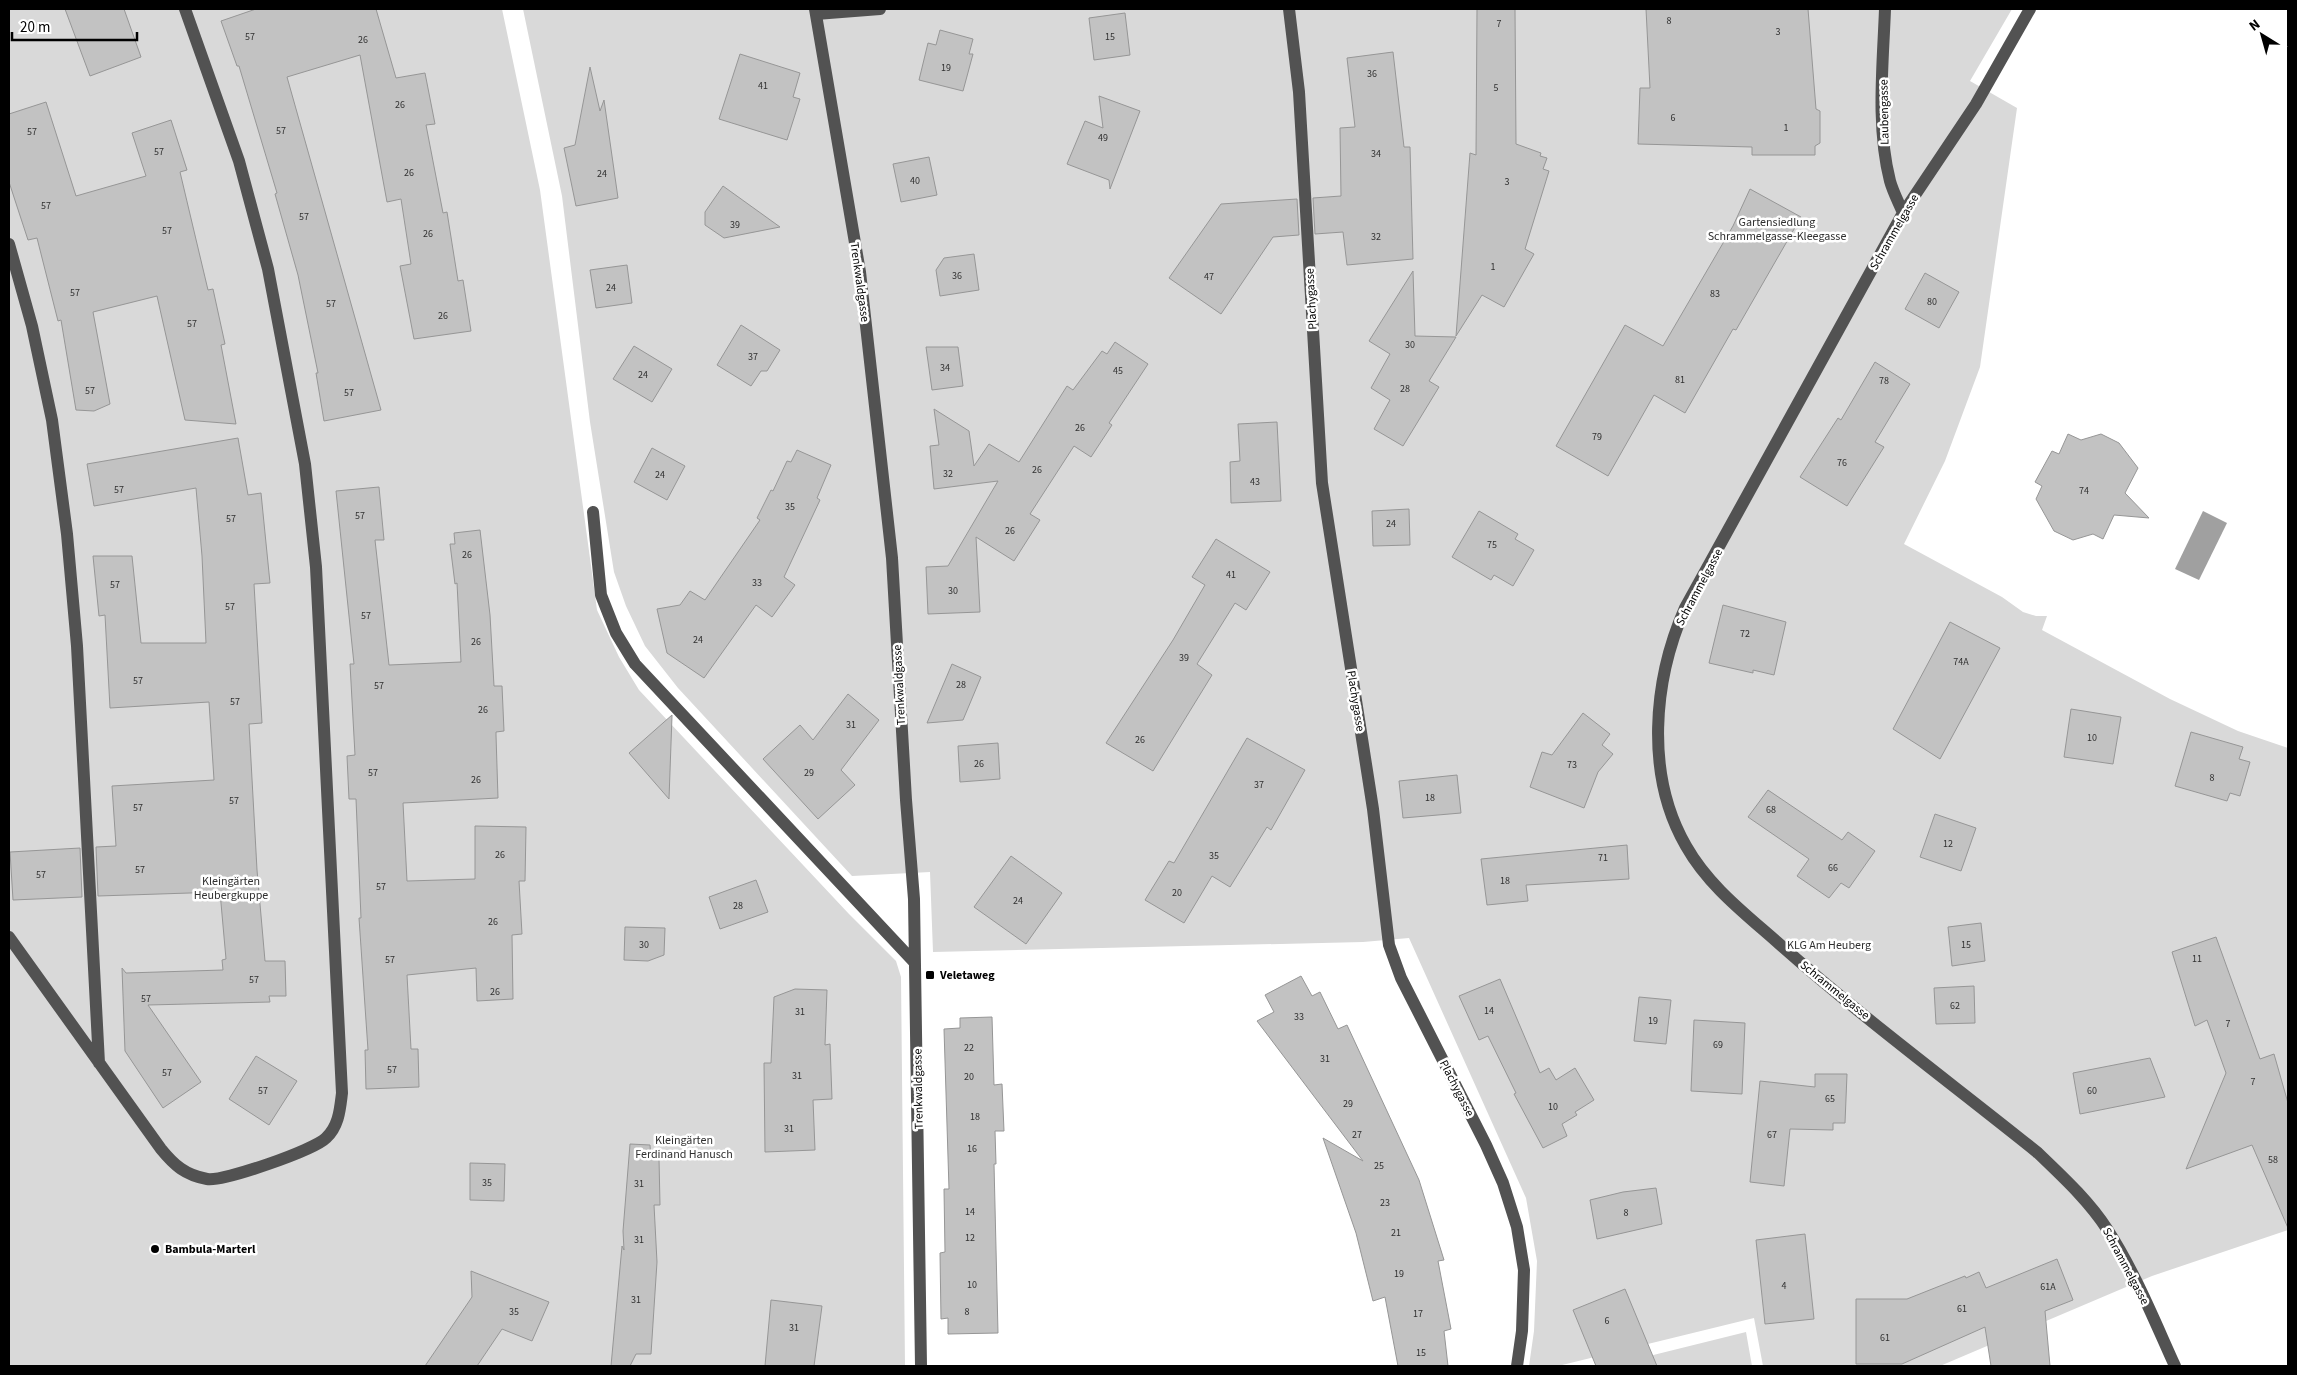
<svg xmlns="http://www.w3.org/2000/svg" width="2297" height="1375" font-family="'Source Sans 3',sans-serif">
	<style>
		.green { fill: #d9d9d9 }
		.water { fill: #a0a0a0 }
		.building { fill: #c2c2c2; stroke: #969696 }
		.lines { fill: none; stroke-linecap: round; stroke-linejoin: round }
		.minor { stroke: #525252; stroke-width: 12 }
		.poi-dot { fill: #000; stroke: #fff; stroke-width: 2 }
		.labels { text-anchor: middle; stroke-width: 5; stroke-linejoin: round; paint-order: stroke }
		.number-label { font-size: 10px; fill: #303030 }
		.street-label { font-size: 12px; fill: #000; stroke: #fff }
		.park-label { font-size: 12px; fill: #303030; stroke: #fff }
		.poi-label { font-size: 12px; font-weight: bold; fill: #000; stroke: #fff; text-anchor: start }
	</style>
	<rect width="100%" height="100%" fill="#fff"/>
	<path class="green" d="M9 9H502L540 190 597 610 619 657 639 690 849 914 896 961 901 977 905 1366H9Z
		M523 9H2012L1970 81 2017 108 1980 367 1945 461 1904 544 2002 597 2023 612 2036 616H2047L2042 630 2170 699 2238 731 2288 748V1230L2152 1276 1940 1366H1763L1754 1318 1558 1366H1529L1534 1331 1537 1261 1526 1198 1409 938 1363 942 933 952 930 872 852 876 678 688 645 646 626 606 614 572 590 422 562 196Z
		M1746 1332 1752 1366H1609Z"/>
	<path class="water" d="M2203 511 2227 523 2199 580 2175 569Z"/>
	<path class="building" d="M65 9H124L141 57 90 76Z
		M256 9H376L396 78 425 73 435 124 426 125 443 213 447 212 458 281 463 280 471 331 414 339 400 266 411 264 401 199 387 202 360 55 287 77 381 410 324 421 316 373H318L298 275 275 194 277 193 239 66H237L221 21Z
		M1477 9H1515L1516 144 1541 153 1540 156 1547 158 1543 169 1549 171 1525 249 1534 254 1504 307 1482 295 1456 336 1470 153 1476 155Z
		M1646 9H1808L1816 109 1820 111V143L1815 146V155H1752V147L1638 144 1640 88H1650Z
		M1125 13 1130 55 1094 60 1089 18Z
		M940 30 973 39 969 54H973L963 91 919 80 928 43 936 45Z
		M1393 52 1404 147H1410L1413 259 1347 265 1343 232 1315 234 1313 198 1341 196 1340 128 1355 127 1347 58Z
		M740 54 800 73 793 97 800 99 787 140 719 119Z
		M590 67 600 111 604 100 618 198 576 206 564 148 575 145Z
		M1099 96 1140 111 1110 189 1109 180 1067 164 1085 121 1103 128Z
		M46 102 76 196 146 176 132 133 171 120 187 170 180 172 208 290 213 289 225 344 221 345 236 424 185 420 157 296 93 312 110 404 94 411 76 410 61 320 58 321 37 238 28 240 9 182V114Z
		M929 157 937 195 901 202 893 164Z
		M723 186 780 227 724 238 705 225V212Z
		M1750 189 1801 217 1736 330 1733 329 1685 413 1654 395 1608 476 1556 446 1625 325 1663 346 1733 226Z
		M1297 199 1299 235 1273 237 1221 314 1169 278 1221 204Z
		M974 254 979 290 940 296 936 270 944 258Z
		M627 265 632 303 596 308 590 270Z
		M1413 271 1415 336 1456 337 1429 381 1439 387 1403 446 1374 429 1390 400 1371 388 1390 354 1369 341Z
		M1925 273 1959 292 1939 328 1905 309Z
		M741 325 780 350 767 371H761L751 386 717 365Z
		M1115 342 1148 364 1109 423 1112 425 1091 457 1074 446 1030 514 1040 520 1014 561 976 537 980 612 928 614 926 567 948 566 998 481 934 489 930 446 939 445 934 409 969 431 974 466 989 444 1019 462 1067 386 1073 390 1102 351 1107 354Z
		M634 346 672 369 652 402 613 379Z
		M926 347H958L963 386 932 390Z
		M1875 362 1910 384 1875 442 1884 447 1847 506 1800 477 1838 418 1841 420Z
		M1277 422 1281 501 1231 503 1230 462 1240 461 1238 424Z
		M2068 434 2081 440 2101 434 2119 443 2138 468 2125 493 2149 518 2114 515 2103 539 2093 534 2073 540 2054 531 2036 499 2042 486 2035 482 2052 451 2059 454Z
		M238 438 248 495 261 493 270 583 254 584 262 723 249 724 257 870 265 961H285L286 996H269L270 1002 148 1005 201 1082 163 1108 125 1051 122 968 126 973 223 970 222 960 226 959 220 892 98 896 96 847 116 846 112 786 214 780 209 702 110 708 105 615 99 616 93 556H132L141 643H206L202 556 196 488 94 506 87 464Z
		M652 448 685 466 667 500 634 482Z
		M797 450 831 465 817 498 820 500 784 577 795 585 772 617 756 605 704 678 667 653 657 609 680 605 690 591 705 600 760 520 757 518 771 490 773 491 787 461 791 462Z
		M379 487 384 540H375L389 665 461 662 457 583 455 584 450 544H455L454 533 480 530 490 615 494 686H502L504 731 496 732V735L498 798 403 803 407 881 475 879V826L526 827 525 881H519L522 934 512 935 513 999 477 1001 476 968 407 975 411 1049H418L419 1087 366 1089 365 1050H368L359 918H361L356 799H349L347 756 355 755 350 664H354L336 491Z
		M1409 509 1410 545 1373 546 1372 511Z
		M1479 511 1518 534 1515 539 1534 550 1513 586 1494 575 1491 580 1452 557Z
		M1216 539 1270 572 1246 610 1235 603 1197 664 1212 675 1153 771 1106 743 1173 640 1205 585 1192 577Z
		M1723 605 1786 622 1774 675 1753 670V673L1709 663Z
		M1950 622 2000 648 1940 759 1893 729Z
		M952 664 981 677 963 720 927 723Z
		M848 694 879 720 841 770 855 785 818 819 763 759 800 725 813 740Z
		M2071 709 2121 717 2113 764 2064 757Z
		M1583 713 1610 734 1602 745 1613 754 1598 772 1584 808 1530 787 1542 752 1552 755Z
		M672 715V716L669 799 629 753Z
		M2191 732 2243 747 2239 759 2250 762 2240 796 2230 793 2227 801 2175 786Z
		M1247 738 1305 770 1271 830 1267 827 1230 887 1212 876 1184 923 1145 900 1169 861 1174 863Z
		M998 743 1000 779 960 782 958 746Z
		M1457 775 1461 813 1403 818 1399 781Z
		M1768 790 1842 840 1848 832 1875 851 1849 888 1841 883 1829 898 1797 876 1809 859 1748 817Z
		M1935 814 1976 828 1961 871 1920 857Z
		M1627 845 1629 879 1526 885 1528 901 1487 905 1481 859Z
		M80 848 82 897 13 900 10 852Z
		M1011 856 1062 893 1026 944 974 907Z
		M756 880 768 912 720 929 709 897Z
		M1981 923 1985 961 1952 966 1948 927Z
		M625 927 665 928 664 955 648 961 624 960Z
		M2216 937 2260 1059 2274 1054 2288 1103V1228L2252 1145 2186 1169 2226 1073 2207 1020 2195 1026 2172 952Z
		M1301 976 1312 996 1320 992 1338 1029 1347 1025 1419 1180 1444 1260 1438 1261 1451 1329 1444 1331 1448 1366H1398L1385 1297 1373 1301 1356 1233 1323 1138 1363 1161 1257 1021 1274 1012 1265 995Z
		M1500 979 1540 1073 1549 1068 1556 1080 1575 1068 1594 1100 1575 1112 1577 1115 1562 1124 1567 1136 1543 1148 1514 1094 1516 1093 1488 1036 1479 1040 1459 996Z
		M1974 986 1975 1023 1936 1024 1934 988Z
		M795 989 827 990 825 1045 830 1044 832 1099 813 1100 815 1150 765 1152 764 1063H771L774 997Z
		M1639 997 1671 1000 1666 1044 1634 1041Z
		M992 1017 994 1085 1002 1084 1004 1131H995L996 1164H994L998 1333 948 1334V1318L941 1319 940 1253 945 1252 944 1189H949L944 1029 960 1028V1018Z
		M1694 1020 1745 1023 1742 1094 1691 1091Z
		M256 1056 297 1081 269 1125 229 1099Z
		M2150 1058 2165 1097 2080 1114 2073 1073Z
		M1815 1074H1847L1845 1123H1833V1130L1790 1129 1784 1186 1750 1182 1760 1081 1815 1087Z
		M630 1144 650 1145 651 1159H659L660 1205H654L657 1262 651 1354H636L630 1366H611L622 1246 624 1250 623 1231Z
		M470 1163 505 1164 504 1201 470 1200Z
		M1656 1188 1662 1224 1597 1239 1590 1200 1623 1192Z
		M1805 1234 1814 1319 1765 1324 1756 1240Z
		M2057 1259 2073 1300 2045 1311 2050 1366H1991L1985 1327 1902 1364H1856V1299H1907L1965 1276 1966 1278 1979 1272 1986 1288Z
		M471 1271 549 1302 532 1341 502 1329 477 1366H425L472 1297Z
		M1625 1289 1657 1366H1596L1573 1310Z
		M771 1300 822 1306 814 1366H765Z"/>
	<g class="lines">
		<path class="minor" d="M815 9 860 272 892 558 906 800 914 899 921 1366
			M1289 9 1299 92 1322 483 1373 809 1389 945 1401 978 1486 1145 1503 1183 1517 1227 1524 1270 1522 1331 1517 1366
			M1885 9C1883 65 1876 126 1890 181 1893 192 1899 203 1903 213
			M2030 9 1976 104 1903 213 1685 608C1653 681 1645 775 1686 846 1708 885 1743 912 1776 941 1860 1016 1951 1083 2038 1153 2063 1177 2089 1201 2107 1229 2135 1272 2154 1320 2175 1366
			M816 14 880 9
			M9 244 32 326 52 420 67 534 77 646 99 1063
			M593 512 601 595 616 633 635 664 915 963
			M9 937 161 1149C174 1165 185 1175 207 1179 223 1182 314 1150 326 1138 339 1126 340 1109 342 1093L316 567 305 464 268 269 239 161 185 9"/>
	</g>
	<g class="poi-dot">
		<rect x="925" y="970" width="10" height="10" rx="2.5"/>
		<circle cx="155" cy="1249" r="5"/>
	</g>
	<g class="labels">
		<g class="number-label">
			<text x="1669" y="24">8</text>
			<text x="1499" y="27">7</text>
			<text x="1778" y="35">3</text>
			<text x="250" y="40">57</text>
			<text x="1110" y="40">15</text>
			<text x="363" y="43">26</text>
			<text x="946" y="71">19</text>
			<text x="1372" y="77">36</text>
			<text x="763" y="89">41</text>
			<text x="1496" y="91">5</text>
			<text x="400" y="108">26</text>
			<text x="1673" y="121">6</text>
			<text x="1786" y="131">1</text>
			<text x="281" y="134">57</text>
			<text x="32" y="135">57</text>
			<text x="1103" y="141">49</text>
			<text x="159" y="155">57</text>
			<text x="1376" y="157">34</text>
			<text x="409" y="176">26</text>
			<text x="602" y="177">24</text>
			<text x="915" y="184">40</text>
			<text x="1507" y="185">3</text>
			<text x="46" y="209">57</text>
			<text x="304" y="220">57</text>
			<text x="735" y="228">39</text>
			<text x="167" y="234">57</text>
			<text x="428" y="237">26</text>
			<text x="1376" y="240">32</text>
			<text x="1493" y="270">1</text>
			<text x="957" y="279">36</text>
			<text x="1209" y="280">47</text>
			<text x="611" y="291">24</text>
			<text x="75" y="296">57</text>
			<text x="1715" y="297">83</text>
			<text x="1932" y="305">80</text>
			<text x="331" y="307">57</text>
			<text x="443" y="319">26</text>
			<text x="192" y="327">57</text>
			<text x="1410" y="348">30</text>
			<text x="753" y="360">37</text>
			<text x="945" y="371">34</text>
			<text x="1118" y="374">45</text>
			<text x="643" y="378">24</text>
			<text x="1680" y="383">81</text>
			<text x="1884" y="384">78</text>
			<text x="1405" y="392">28</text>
			<text x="90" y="394">57</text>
			<text x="349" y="396">57</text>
			<text x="1080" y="431">26</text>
			<text x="1597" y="440">79</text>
			<text x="1842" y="466">76</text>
			<text x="1037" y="473">26</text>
			<text x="948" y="477">32</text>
			<text x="660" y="478">24</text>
			<text x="1255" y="485">43</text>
			<text x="119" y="493">57</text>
			<text x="2084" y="494">74</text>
			<text x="790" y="510">35</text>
			<text x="360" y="519">57</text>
			<text x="231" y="522">57</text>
			<text x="1391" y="527">24</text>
			<text x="1010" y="534">26</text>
			<text x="1492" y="548">75</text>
			<text x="467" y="558">26</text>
			<text x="1231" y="578">41</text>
			<text x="757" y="586">33</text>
			<text x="115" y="588">57</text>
			<text x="953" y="594">30</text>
			<text x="230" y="610">57</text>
			<text x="366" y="619">57</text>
			<text x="1745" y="637">72</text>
			<text x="698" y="643">24</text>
			<text x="476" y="645">26</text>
			<text x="1184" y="661">39</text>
			<text x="1961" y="665">74A</text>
			<text x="138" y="684">57</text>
			<text x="961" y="688">28</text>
			<text x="379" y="689">57</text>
			<text x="235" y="705">57</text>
			<text x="483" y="713">26</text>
			<text x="851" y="728">31</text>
			<text x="2092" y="741">10</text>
			<text x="1140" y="743">26</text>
			<text x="979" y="767">26</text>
			<text x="1572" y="768">73</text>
			<text x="373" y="776">57</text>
			<text x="809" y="776">29</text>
			<text x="2212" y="781">8</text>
			<text x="476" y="783">26</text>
			<text x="1259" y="788">37</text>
			<text x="1430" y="801">18</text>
			<text x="234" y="804">57</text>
			<text x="138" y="811">57</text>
			<text x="1771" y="813">68</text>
			<text x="1948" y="847">12</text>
			<text x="500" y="858">26</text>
			<text x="1214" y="859">35</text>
			<text x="1603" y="861">71</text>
			<text x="1833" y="871">66</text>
			<text x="140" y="873">57</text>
			<text x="41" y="878">57</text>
			<text x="1505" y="884">18</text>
			<text x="381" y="890">57</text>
			<text x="1177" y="896">20</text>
			<text x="1018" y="904">24</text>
			<text x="738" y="909">28</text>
			<text x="493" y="925">26</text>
			<text x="644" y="948">30</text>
			<text x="1966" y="948">15</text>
			<text x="2197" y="962">11</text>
			<text x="390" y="963">57</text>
			<text x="254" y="983">57</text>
			<text x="495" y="995">26</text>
			<text x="146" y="1002">57</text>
			<text x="1955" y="1009">62</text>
			<text x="1489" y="1014">14</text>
			<text x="800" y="1015">31</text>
			<text x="1299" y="1020">33</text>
			<text x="1653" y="1024">19</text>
			<text x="2228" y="1027">7</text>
			<text x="1718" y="1048">69</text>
			<text x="969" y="1051">22</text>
			<text x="1325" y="1062">31</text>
			<text x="392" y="1073">57</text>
			<text x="167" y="1076">57</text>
			<text x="797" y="1079">31</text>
			<text x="969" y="1080">20</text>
			<text x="2253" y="1085">7</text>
			<text x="263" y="1094">57</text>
			<text x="2092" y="1094">60</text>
			<text x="1830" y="1102">65</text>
			<text x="1348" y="1107">29</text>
			<text x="1553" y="1110">10</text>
			<text x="975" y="1120">18</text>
			<text x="789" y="1132">31</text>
			<text x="1357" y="1138">27</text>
			<text x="1772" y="1138">67</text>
			<text x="972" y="1152">16</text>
			<text x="2273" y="1163">58</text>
			<text x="1379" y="1169">25</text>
			<text x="487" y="1186">35</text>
			<text x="639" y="1187">31</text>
			<text x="1385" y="1206">23</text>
			<text x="970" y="1215">14</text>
			<text x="1626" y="1216">8</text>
			<text x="1396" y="1236">21</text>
			<text x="970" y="1241">12</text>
			<text x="639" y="1243">31</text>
			<text x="1399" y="1277">19</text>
			<text x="972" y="1288">10</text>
			<text x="1784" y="1289">4</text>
			<text x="2048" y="1290">61A</text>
			<text x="636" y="1303">31</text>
			<text x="1962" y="1312">61</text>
			<text x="514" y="1315">35</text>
			<text x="967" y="1315">8</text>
			<text x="1418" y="1317">17</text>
			<text x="1607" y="1324">6</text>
			<text x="794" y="1331">31</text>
			<text x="1885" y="1341">61</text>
			<text x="1421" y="1356">15</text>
		</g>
		<g class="street-label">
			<text transform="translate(1884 112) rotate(-91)" y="4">Laubengasse</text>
			<text transform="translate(1894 232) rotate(-60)" y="4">Schrammelgasse</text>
			<text transform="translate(860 282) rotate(82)" y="4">Trenkwaldgasse</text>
			<text transform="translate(1311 299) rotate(-93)" y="4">Plachygasse</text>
			<text transform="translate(1699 587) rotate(-62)" y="4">Schrammelgasse</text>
			<text transform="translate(899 685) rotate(-93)" y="4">Trenkwaldgasse</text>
			<text transform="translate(1356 701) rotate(81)" y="4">Plachygasse</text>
			<text transform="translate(1835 990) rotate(39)" y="4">Schrammelgasse</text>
			<text transform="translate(1457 1088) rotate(63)" y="4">Plachygasse</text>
			<text transform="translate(918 1089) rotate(-91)" y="4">Trenkwaldgasse</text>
			<text transform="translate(2126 1266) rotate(62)" y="4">Schrammelgasse</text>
		</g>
		<g class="park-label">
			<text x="1777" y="226">Gartensiedlung<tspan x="1777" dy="14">Schrammelgasse-Kleegasse</tspan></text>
			<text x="231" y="885">Kleingärten<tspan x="231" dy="14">Heubergkuppe</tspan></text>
			<text x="1829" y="949">KLG Am Heuberg</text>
			<text x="684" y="1144">Kleingärten<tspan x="684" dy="14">Ferdinand Hanusch</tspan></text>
		</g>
		<g class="poi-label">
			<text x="940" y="979">Veletaweg</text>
			<text x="165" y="1253">Bambula-Marterl</text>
		</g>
	</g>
	<rect width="2297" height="1375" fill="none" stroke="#000000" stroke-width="20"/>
	<g transform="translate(2262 35) rotate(323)" stroke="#ffffff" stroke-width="4" paint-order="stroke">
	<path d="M0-4L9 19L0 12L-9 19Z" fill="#000000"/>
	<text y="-8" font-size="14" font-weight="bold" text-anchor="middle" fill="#000000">N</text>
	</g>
	<path d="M12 32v8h125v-8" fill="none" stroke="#000000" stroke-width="2.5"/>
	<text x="20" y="32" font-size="15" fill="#000000" stroke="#ffffff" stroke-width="4" paint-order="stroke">20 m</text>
</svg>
